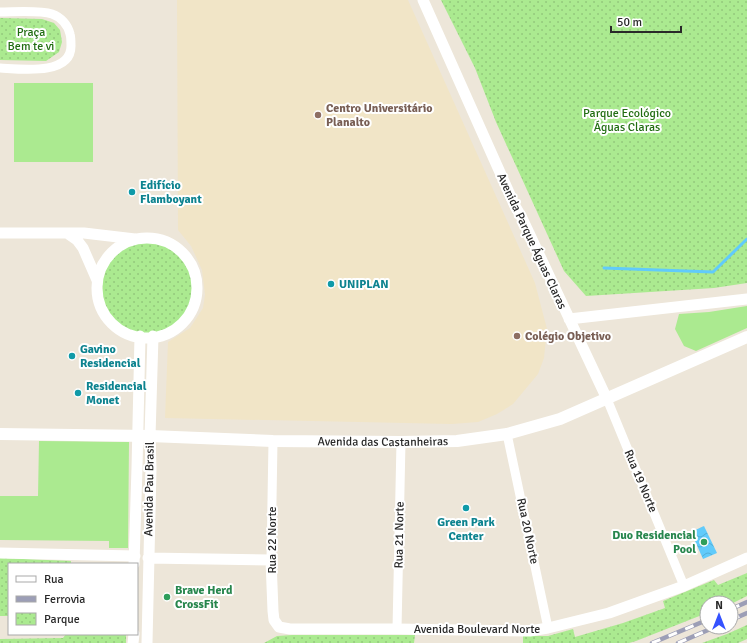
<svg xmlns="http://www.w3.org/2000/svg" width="747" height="643" font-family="Signika,sans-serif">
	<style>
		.education { fill: #f1e5c7 }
		.grass { fill: #abea90 }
		.park { fill: url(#park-dots) }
		.water { fill: url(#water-waves) }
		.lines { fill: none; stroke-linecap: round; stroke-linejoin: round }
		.stream { stroke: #61cbfb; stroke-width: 3 }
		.minor { stroke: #fff; stroke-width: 9 }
		.tertiary { stroke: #fff; stroke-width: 11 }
		.secondary { stroke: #fff; stroke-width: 12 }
		.rail-casing { stroke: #9c9eb6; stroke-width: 4.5 }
		.rail { stroke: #fff; stroke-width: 3; stroke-dasharray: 9; stroke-linecap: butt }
		.education-dot { fill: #8d6e63; stroke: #fff; stroke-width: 1.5 }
		.culture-dot { fill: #0f9aa8; stroke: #fff; stroke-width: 1.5 }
		.leisure-dot { fill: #2e9e5b; stroke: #fff; stroke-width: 1.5 }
		.labels { text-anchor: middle; stroke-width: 4; stroke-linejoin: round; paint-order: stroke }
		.park-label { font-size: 12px; fill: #216d12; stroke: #fff }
		.education-label { font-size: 12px; font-weight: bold; fill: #785e54; stroke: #fff; text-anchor: start }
		.culture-label { font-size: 12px; font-weight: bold; fill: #0d838f; stroke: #fff; text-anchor: start }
		.street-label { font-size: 12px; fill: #292929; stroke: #fff }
		.leisure-label { font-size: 12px; font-weight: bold; fill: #27864d; stroke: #fff; text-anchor: end }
	</style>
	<defs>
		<pattern id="park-dots" width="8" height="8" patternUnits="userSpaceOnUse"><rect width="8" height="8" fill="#abea90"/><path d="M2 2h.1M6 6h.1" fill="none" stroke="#93c97c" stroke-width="1.8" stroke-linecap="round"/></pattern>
		<pattern id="water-waves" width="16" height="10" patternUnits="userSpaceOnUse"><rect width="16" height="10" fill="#61cbfb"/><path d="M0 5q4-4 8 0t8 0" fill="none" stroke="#54aed7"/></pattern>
	</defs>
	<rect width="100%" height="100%" fill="#ede6d9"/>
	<path class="education" d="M177 0H408L535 283 547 329 544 358 538 374 513 404 497 414 478 422 452 424 165 418 168 342 190 328 203 308 205 295 202 270 191 246 178 230Z"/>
	<path class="grass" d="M14 83H93V162H14Z
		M747 306V328L696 351 684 346 675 329 679 314 709 312Z
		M39 441 129 442 128 548H109V541L0 540V496H38Z"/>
	<path class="park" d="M441 0H747V283L714 288 586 296 564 271 496 122 475 68Z
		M0 18 42 19 54 23 60 30 62 42 59 52 46 61 0 60Z
		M101 288a47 47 0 1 1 94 0a47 47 0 1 1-94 0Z
		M0 558 71 561V564H9V616H0Z
		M747 573V596L731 604 707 603V613L636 641 629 643H523V636H548L573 629 575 637 623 623 665 608 663 601 714 580 718 585Z
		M747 625V639L738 643H702L727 634Z
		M66 634H126V643H0V639L63 638Z
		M292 635H415L414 643H264L277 636Z"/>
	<path class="water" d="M704 526 717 553 703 559 691 532Z"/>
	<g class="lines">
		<path class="stream" d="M604 268 713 272 747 239"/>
		<path class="minor" d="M0 12C14 12 40 10 52 14 61 17 68 25 70 34 71 37 71 42 71 46 71 76 20 69 0 68
			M607 399 684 586
			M507 434 548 628
			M271 560 273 441
			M397 629 401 442"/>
		<path class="tertiary" d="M423 0 515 206 522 218 607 399
			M0 233H84L135 239
			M67 233 77 240 83 248 97 280
			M97 288a50 50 0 1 1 100 0a50 50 0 1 1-100 0Z
			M569 319 747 299
			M0 553 135 556
			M148 558 271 560 273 611 274 620 279 627 290 629H397L530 631 548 628 609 613 684 586 747 558
			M134 564 137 468 140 336
			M133 643 134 634
			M147 643 151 469 150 436 153 336"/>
		<path class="secondary" id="s1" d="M0 434 150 436 273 441 401 442 457 441 507 434 560 419 747 337"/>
		<g class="rail-casing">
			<path id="rail" d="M731 609 747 602
				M731 620 747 613
				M652 643 707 620
				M678 643 715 627"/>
		</g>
		<use href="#rail" class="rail"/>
	</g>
	<g class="education-dot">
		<circle cx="318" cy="115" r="4"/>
		<circle cx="517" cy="336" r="4"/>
	</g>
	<g class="culture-dot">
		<circle cx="132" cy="192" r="4"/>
		<circle cx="331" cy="284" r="4"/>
		<circle cx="72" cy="356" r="4"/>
		<circle cx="78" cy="393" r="4"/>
		<circle cx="466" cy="508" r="4"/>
	</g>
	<g class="leisure-dot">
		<circle cx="704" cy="542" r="4"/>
		<circle cx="167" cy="597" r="4"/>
	</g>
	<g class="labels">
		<g class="park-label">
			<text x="31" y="36">Praça<tspan x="31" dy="14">Bem te vi</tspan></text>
			<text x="627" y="117">Parque Ecológico<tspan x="627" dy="14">Águas Claras</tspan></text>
		</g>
		<g class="education-label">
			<text x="326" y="112">Centro Universitário<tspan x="326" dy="14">Planalto</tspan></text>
			<text x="525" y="340">Colégio Objetivo</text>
		</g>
		<g class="culture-label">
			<text x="140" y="189">Edifício<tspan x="140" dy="14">Flamboyant</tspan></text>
			<text x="339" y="288">UNIPLAN</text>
			<text x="80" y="353">Gavino<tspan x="80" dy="14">Residencial</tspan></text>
			<text x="86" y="390">Residencial<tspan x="86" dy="14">Monet</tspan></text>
			<text x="466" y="526" text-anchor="middle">Green Park<tspan x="466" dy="14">Center</tspan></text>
		</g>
		<g class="street-label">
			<text transform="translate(532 241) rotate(65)" y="4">Avenida Parque Águas Claras</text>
			<text dy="4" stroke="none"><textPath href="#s1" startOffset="383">Avenida das Castanheiras</textPath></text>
			<text transform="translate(641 481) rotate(67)" y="4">Rua 19 Norte</text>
			<text transform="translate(149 489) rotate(-89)" y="4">Avenida Pau Brasil</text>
			<text transform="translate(528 531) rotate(78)" y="4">Rua 20 Norte</text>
			<text transform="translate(399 535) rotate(-89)" y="4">Rua 21 Norte</text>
			<text transform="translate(272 540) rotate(-90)" y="4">Rua 22 Norte</text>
			<text x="477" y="633">Avenida Boulevard Norte</text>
		</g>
		<g class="leisure-label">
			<text x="696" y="539">Duo Residencial<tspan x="696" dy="14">Pool</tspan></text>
			<text x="175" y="594" text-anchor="start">Brave Herd<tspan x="175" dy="14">CrossFit</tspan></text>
		</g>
	</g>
	<rect x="8" y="563" width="130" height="72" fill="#ffffff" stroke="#a9a9a9"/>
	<rect x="16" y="576" width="20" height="6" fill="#ffffff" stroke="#a9a9a9"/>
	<text x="44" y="583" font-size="12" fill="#292929">Rua</text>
	<rect x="16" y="596" width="20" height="6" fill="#9c9eb6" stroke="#a9a9a9"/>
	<text x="44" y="603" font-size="12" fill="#292929">Ferrovia</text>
	<rect x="16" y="613" width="20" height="12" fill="url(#park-dots)" stroke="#a9a9a9"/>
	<text x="44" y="623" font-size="12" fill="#292929">Parque</text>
	<g transform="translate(719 615)"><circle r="19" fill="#ffffff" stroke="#a9a9a9"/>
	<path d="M0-3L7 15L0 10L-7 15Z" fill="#3552ff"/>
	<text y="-6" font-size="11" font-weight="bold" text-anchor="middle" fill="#292929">N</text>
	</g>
	<path d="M611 26v6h70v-6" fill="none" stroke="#292929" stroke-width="2"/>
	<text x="617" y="26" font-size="12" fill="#292929" stroke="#ffffff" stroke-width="3" paint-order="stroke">50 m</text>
</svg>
